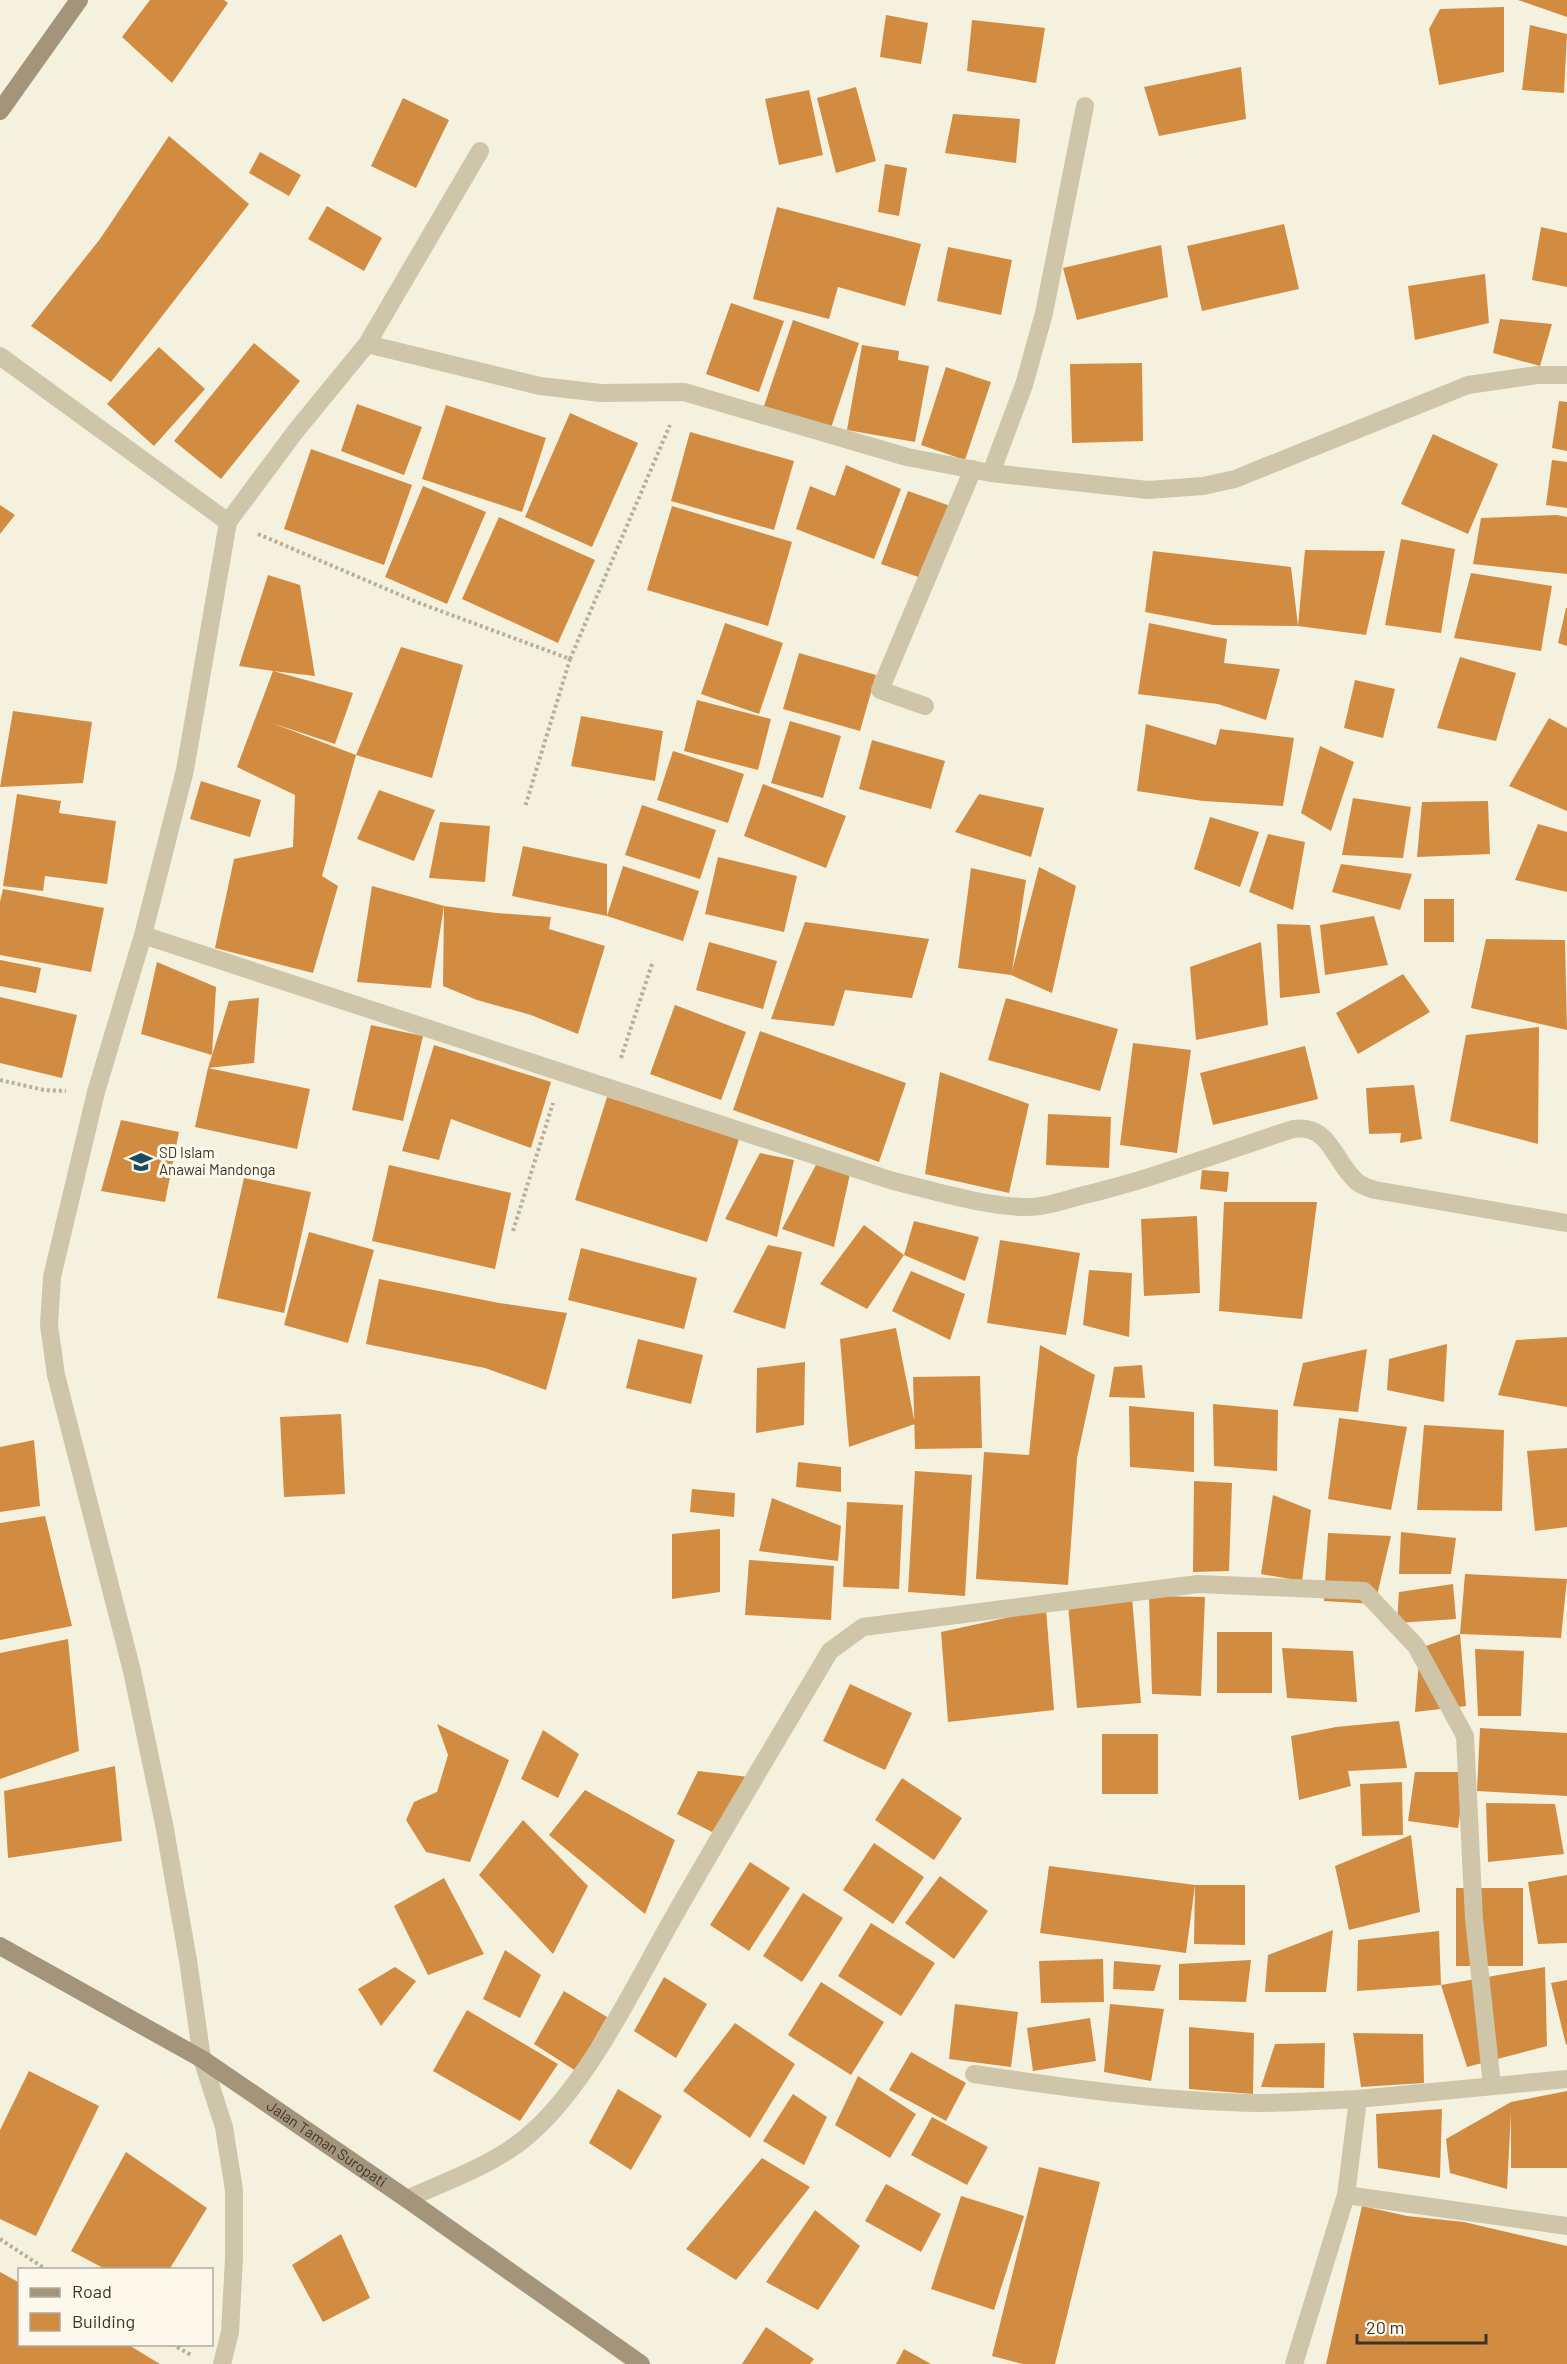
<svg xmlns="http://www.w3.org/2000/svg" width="1567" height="2364" font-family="Barlow,sans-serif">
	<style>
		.building { fill: #d18c41 }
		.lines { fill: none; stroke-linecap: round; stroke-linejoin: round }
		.path { stroke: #bbaf93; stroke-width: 4; stroke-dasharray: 3 3; stroke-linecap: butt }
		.street { stroke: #cfc5a9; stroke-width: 18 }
		.secondary { stroke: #a3947a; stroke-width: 18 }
		.labels { text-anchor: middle; stroke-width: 6; stroke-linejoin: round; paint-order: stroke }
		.poi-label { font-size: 15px; fill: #3c3429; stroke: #fcf9ec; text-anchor: start }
		.street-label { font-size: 15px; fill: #3c3429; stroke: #fcf9ec }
	</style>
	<rect width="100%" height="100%" fill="#f5f1df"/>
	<path class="building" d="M150 0H224L228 3 172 83 122 37Z
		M1518 0H1567V17Z
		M1504 7V72L1439 85 1429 29 1440 9Z
		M886 15 928 23 921 64 880 57Z
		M972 20 1045 28 1036 83 967 71Z
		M1530 25 1567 34 1564 93 1522 90Z
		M1241 67 1246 119 1159 136 1144 87Z
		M856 87 876 161 836 173 817 98Z
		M809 90 823 155 779 165 765 99Z
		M403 98 449 120 416 188 371 166Z
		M953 114 1020 119 1016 163 945 153Z
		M169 136 249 204 111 382 31 326 100 239Z
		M260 152 301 175 289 196 249 173Z
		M885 164 907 168 899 216 878 212Z
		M327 206 382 238 364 271 308 239Z
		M777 207 921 244 905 306 838 287 829 319 753 299Z
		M1284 224 1299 289 1202 311 1187 246Z
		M1541 227 1567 233V287L1532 280Z
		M1161 245 1168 297 1077 320 1063 268Z
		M948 247 1012 260 1001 315 937 301Z
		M1485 274 1489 323 1415 340 1408 286Z
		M731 303 784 321 759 392 706 374Z
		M1500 319 1552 324 1540 366 1493 353Z
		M793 320 859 343 830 431 763 409Z
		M254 343 300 381 221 479 174 441Z
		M862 345 899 351 898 360 929 366 915 442 847 430Z
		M159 347 205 389 154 446 107 404Z
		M1142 363 1143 441 1072 443 1070 364Z
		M946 367 991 382 965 460 921 445Z
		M1559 401 1567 402V451L1552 448Z
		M357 404 422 427 404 475 341 451Z
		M446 405 546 438 522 512 422 479Z
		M570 413 638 443 592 547 525 517Z
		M690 432 794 461 774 530 671 501Z
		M1433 434 1498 464 1468 534 1401 504Z
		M311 449 412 485 384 565 284 529Z
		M1552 460 1567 462V508L1546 505Z
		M846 465 901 489 874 559 796 529 810 486 835 496Z
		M423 486 486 512 447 604 385 577Z
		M908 491 959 509 933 582 881 564Z
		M0 505 15 515 0 534Z
		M672 506 792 542 768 626 647 590Z
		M1557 515 1567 517V574L1473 564 1481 518Z
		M499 517 595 560 558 643 462 599Z
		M1401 539 1455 549 1441 633 1385 625Z
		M1305 550 1385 551 1366 635 1298 626 1213 625 1145 612 1153 551 1291 567 1298 626Z
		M1471 573 1552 586 1541 651 1454 638Z
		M268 575 300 585 315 676 273 671 353 693 335 744 272 723 356 755 322 876 338 886 313 973 215 948 234 859 293 847 295 795 237 767 273 671 239 666Z
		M1566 608H1567V646L1558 643Z
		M725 623 783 643 759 714 701 694Z
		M1149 623 1227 639 1224 663 1280 669 1266 720 1218 704 1138 694Z
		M401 647 463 665 432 778 356 755Z
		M799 653 876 675 860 731 783 709Z
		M1460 657 1516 673 1496 741 1437 728Z
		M1355 680 1395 689 1383 738 1344 728Z
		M697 700 771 719 758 770 684 751Z
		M13 711 92 722 83 783 0 787Z
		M581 716 663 731 655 781 571 766Z
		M1549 718 1567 728V811L1509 786Z
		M790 721 841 736 823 798 771 783Z
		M1146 724 1216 745 1220 729 1294 738 1283 806 1203 801 1137 791Z
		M872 740 945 761 931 809 859 789Z
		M1320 746 1354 762 1331 831 1301 813Z
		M673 751 744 774 728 823 657 800Z
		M201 781 261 800 250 837 190 819Z
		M763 784 846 816 826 868 744 836Z
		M379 790 435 810 414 861 357 839Z
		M17 794 61 801 59 813 116 821 107 884 45 876 43 891 3 886Z
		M979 794 1044 808 1031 857 955 832Z
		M1353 798 1411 807 1403 858 1342 855Z
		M1488 801 1490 854 1417 857 1422 802Z
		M642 805 716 830 700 879 625 855Z
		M1210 817 1259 832 1240 887 1194 869Z
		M440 822 490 826 485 882 429 878Z
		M1538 824 1567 832V892L1515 880Z
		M1268 834 1305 842 1293 910 1249 892Z
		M523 846 607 864V916L623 866 699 891 683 941 607 916 512 896Z
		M718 857 797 876 784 932 705 914Z
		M1341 864 1412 874 1400 910 1332 892Z
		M1039 867 1076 886 1052 993 1011 975 958 968 971 868 1026 880 1012 971Z
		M372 886 444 906 431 988 357 982Z
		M3 889 104 908 91 972 0 955V902Z
		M1424 899H1454V942H1424Z
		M444 906 496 913 551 917 549 929 605 946 578 1034 531 1015 477 1000 443 986Z
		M1374 916 1388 965 1325 975 1320 925Z
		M805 922 929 939 912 998 845 990 834 1026 771 1019Z
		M1277 924 1310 925 1320 993 1280 998Z
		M1486 939 1565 940 1567 1030 1471 1008Z
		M709 942 777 961 763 1009 696 990Z
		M1261 942 1268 1025 1196 1040 1190 967Z
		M0 960 41 968 36 993 0 986Z
		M157 962 216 987 212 1055 141 1034Z
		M1403 974 1430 1012 1358 1054 1336 1013Z
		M0 997 77 1015 62 1078 0 1063Z
		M259 998 254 1063 208 1068 310 1089 297 1149 195 1127 208 1068 229 1001Z
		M1006 998 1118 1029 1100 1091 988 1060Z
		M675 1005 746 1032 721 1100 650 1074Z
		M371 1025 423 1036 403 1121 352 1110Z
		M1539 1027 1538 1144 1450 1121 1466 1035Z
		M760 1031 906 1083 879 1162 733 1110Z
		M1133 1043 1191 1050 1177 1153 1120 1145Z
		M434 1045 551 1082 531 1148 451 1119 439 1160 402 1151Z
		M1305 1046 1318 1099 1213 1125 1200 1073Z
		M940 1072 1029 1104 1009 1193 925 1174Z
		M1414 1085 1422 1139 1400 1143 1401 1133 1369 1134 1366 1088Z
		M607 1097 739 1139 707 1242 575 1200Z
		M1048 1114 1111 1117 1109 1168 1046 1165Z
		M121 1120 179 1132 165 1202 101 1191Z
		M760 1153 794 1160 777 1237 725 1219Z
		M817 1163 851 1169 834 1247 782 1229Z
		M389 1165 511 1193 495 1269 372 1241Z
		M1202 1170 1229 1172 1227 1192 1200 1189Z
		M244 1178 311 1192 284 1313 217 1298Z
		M1224 1202H1317L1302 1319 1219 1311Z
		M1197 1216 1200 1293 1144 1296 1141 1219Z
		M914 1221 979 1237 965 1281 904 1255Z
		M864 1225 904 1255 867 1309 820 1284Z
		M309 1232 374 1250 348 1343 284 1325Z
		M1000 1240 1080 1253 1066 1335 987 1323Z
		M768 1245 802 1252 785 1329 733 1312Z
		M581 1248 697 1278 684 1329 568 1300Z
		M1089 1270 1132 1273 1129 1337 1083 1325Z
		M911 1271 965 1294 950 1340 892 1311Z
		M379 1279 499 1303 567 1313 546 1390 485 1368 366 1344Z
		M896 1328 915 1424 849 1447 840 1339Z
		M1567 1337V1407L1498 1395 1516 1340Z
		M638 1339 703 1355 691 1404 626 1388Z
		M1447 1344 1444 1402 1387 1390 1389 1359Z
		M1040 1345 1095 1375 1077 1458 1068 1585 976 1579 984 1452 1029 1455Z
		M1367 1349 1358 1412 1293 1406 1303 1363Z
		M805 1362 804 1425 756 1433 757 1368Z
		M1142 1365 1145 1398 1109 1397 1114 1367Z
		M980 1376 982 1448 915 1449 913 1377Z
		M1213 1404 1278 1410 1277 1471 1214 1466Z
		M1129 1406 1194 1412V1472L1130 1467Z
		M341 1414 345 1494 284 1497 280 1417Z
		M1339 1418 1407 1427 1391 1510 1328 1499Z
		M1424 1425 1504 1430 1502 1511 1417 1510Z
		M34 1440 40 1506 0 1512V1447Z
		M1567 1448V1527L1535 1531 1527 1451Z
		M798 1462 841 1467V1492L796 1487Z
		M915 1471 972 1475 965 1596 908 1592Z
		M1194 1481 1232 1483 1229 1571 1193 1572Z
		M692 1489 735 1493 734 1517 690 1512Z
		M1273 1495 1311 1510 1302 1581 1261 1574Z
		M772 1498 841 1526 838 1561 759 1551Z
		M847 1502 903 1505 899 1589 843 1587Z
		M45 1516 72 1626 0 1640V1523Z
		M720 1529V1592L672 1599V1534Z
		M1401 1532 1456 1538 1451 1574H1399Z
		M1328 1533 1391 1536 1375 1604 1324 1601Z
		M749 1560 834 1566 831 1620 745 1615Z
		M1465 1574 1567 1579 1561 1638 1460 1634Z
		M1453 1584 1456 1619 1397 1623 1399 1592Z
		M1149 1596 1205 1597 1201 1696 1152 1694Z
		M1132 1598 1141 1703 1077 1708 1068 1604Z
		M1046 1609 1054 1710 948 1722 941 1632Z
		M1217 1632H1272V1693H1217Z
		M1460 1634 1466 1706 1415 1712 1420 1648Z
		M68 1639 79 1751 0 1779V1653Z
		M1282 1648 1353 1651 1357 1702 1287 1698Z
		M1475 1649 1524 1651 1521 1716H1478Z
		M850 1684 912 1713 885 1770 823 1741Z
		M1399 1721 1407 1768 1348 1771 1351 1786 1299 1800 1291 1736 1336 1727Z
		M437 1724 509 1760 470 1862 426 1852 406 1820 414 1802 437 1792 448 1755Z
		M1480 1728 1567 1733V1796L1477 1791Z
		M543 1730 579 1754 558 1798 521 1779Z
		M1102 1734H1158V1794H1102Z
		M115 1766 122 1841 8 1858 4 1791Z
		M698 1771 749 1777 712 1832 677 1814Z
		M1415 1772H1466L1458 1828 1408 1821Z
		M902 1778 962 1818 934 1860 875 1820Z
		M1402 1782 1403 1835 1362 1836 1360 1784Z
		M585 1790 675 1840 645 1914 549 1835Z
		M1486 1803 1555 1804 1564 1854 1488 1862Z
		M523 1820 588 1886 553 1954 479 1875Z
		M1411 1835 1420 1912 1349 1930 1335 1866Z
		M874 1843 924 1877 893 1924 843 1890Z
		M750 1862 790 1888 749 1951 710 1925Z
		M1049 1866 1195 1885 1186 1953 1040 1933Z
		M1567 1875V1943L1538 1944 1528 1882Z
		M940 1876 988 1911 954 1959 905 1923Z
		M444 1878 484 1954 428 1975 394 1906Z
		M1195 1885H1245V1945L1194 1944Z
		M1456 1888H1523V1966H1456Z
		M803 1893 843 1918 802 1982 763 1956Z
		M871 1923 935 1963 901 2016 838 1976Z
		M1333 1930 1326 1992H1265L1268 1955Z
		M1439 1931 1441 1985 1357 1991 1358 1940Z
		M505 1950 541 1975 520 2018 483 1999Z
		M1103 1959 1104 2002 1041 2003 1039 1961Z
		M1251 1960 1246 2002 1179 2000V1964Z
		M1114 1961 1161 1965 1154 1991 1113 1989Z
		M395 1967 416 1981 381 2026 358 1989Z
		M1545 1967 1547 2046 1467 2067 1441 1985Z
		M664 1977 707 2004 676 2058 634 2031Z
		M1567 1980V2044L1566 2045 1551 1983Z
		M821 1982 884 2022 851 2075 788 2035Z
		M564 1991 607 2017 576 2071 534 2044Z
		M955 2004 1018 2012 1011 2067 949 2059Z
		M1110 2004 1164 2009 1151 2081 1104 2072Z
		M467 2010 558 2064 520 2121 433 2071Z
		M1090 2018 1096 2061 1033 2071 1027 2028Z
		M735 2023 795 2064 750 2138 683 2091Z
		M1189 2027 1254 2033 1253 2094 1189 2089Z
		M1353 2033 1423 2034 1424 2083 1361 2087Z
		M1325 2043 1324 2088 1261 2087 1275 2044Z
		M911 2052 966 2083 946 2121 889 2090Z
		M29 2071 99 2106 36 2236 0 2219V2130Z
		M858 2076 916 2114 890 2158 835 2125Z
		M618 2089 662 2116 631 2170 589 2143Z
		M1567 2091V2168H1511V2113L1507 2189 1450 2173 1446 2139 1511 2102Z
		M793 2094 827 2117 804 2165 763 2141Z
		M1442 2109 1440 2178 1378 2168 1376 2114Z
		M932 2117 988 2147 967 2185 911 2155Z
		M126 2152 207 2208 169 2270H107L71 2251Z
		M762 2158 810 2187 736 2280 686 2249Z
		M1039 2167 1100 2182 1055 2364H1023L992 2356Z
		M886 2184 941 2214 921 2252 865 2221Z
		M961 2196 1024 2216 994 2310 931 2289Z
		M1362 2206 1407 2216 1464 2222 1567 2246V2364H1326Z
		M815 2210 860 2246 818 2310 766 2282Z
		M341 2234 370 2298 323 2322 292 2265Z
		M0 2272 20 2283V2344H127L160 2364H0Z
		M766 2327 814 2359 810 2364H742Z
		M904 2349 931 2364H896Z"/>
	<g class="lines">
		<path class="path" d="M258 534 419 603 570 659 525 807
			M570 659 670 425
			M621 1058 653 961
			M0 1080 44 1090 66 1091
			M513 1231 553 1103
			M0 2239 47 2270
			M172 2344 191 2355"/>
		<path class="street" d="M367 344 480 151
			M0 356 228 522 185 770 143 935 96 1092 52 1277 49 1325 56 1375 132 1671 164 1824 188 1960 202 2059 224 2127 234 2190V2259L230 2332 222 2364
			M991 473 1024 385 1044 313 1085 106
			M228 522 295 432 367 344 540 386 601 393 684 392 907 457 991 473 1148 490 1203 486 1235 479 1468 385 1537 375H1567
			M925 706 880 690 973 469
			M143 935 893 1181C935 1191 979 1205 1022 1207 1042 1208 1062 1201 1080 1196 1153 1179 1222 1152 1293 1129 1331 1124 1333 1161 1357 1182 1362 1186 1369 1188 1375 1190L1566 1223
			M974 2074C1069 2088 1165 2102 1261 2103 1293 2103 1326 2100 1358 2099
			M1346 2195 1358 2099 1567 2079
			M407 2199C449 2180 497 2164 531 2133 587 2084 632 1991 669 1925 721 1833 776 1742 830 1651L863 1627 1198 1584 1364 1591 1416 1646 1465 1736 1474 1919 1492 2085
			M1294 2364 1346 2195 1567 2226"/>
		<g class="secondary">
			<path d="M0 111 79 0"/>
			<path id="s1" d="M0 1946 202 2059 407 2199 641 2364"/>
		</g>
	</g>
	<defs>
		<g id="school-bare" transform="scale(1.8)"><path d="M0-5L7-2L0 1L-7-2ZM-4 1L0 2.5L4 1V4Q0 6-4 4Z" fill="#1a4962" stroke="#fcf9ec" stroke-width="2.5" paint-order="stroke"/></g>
	</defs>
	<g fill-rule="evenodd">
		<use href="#school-bare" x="141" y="1162"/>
	</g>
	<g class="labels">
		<g class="poi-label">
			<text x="159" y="1158">SD Islam<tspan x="159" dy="17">Anawai Mandonga</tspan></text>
		</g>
		<g class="street-label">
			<text dy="5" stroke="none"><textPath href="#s1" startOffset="382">Jalan Taman Suropati</textPath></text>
		</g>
	</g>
	<rect x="18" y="2268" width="195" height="78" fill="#fcf9ec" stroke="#afaa9e" stroke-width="1.5"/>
	<rect x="30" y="2288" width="30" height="9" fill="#a3947a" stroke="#afaa9e" stroke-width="1.5"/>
	<text x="72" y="2298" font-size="18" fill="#3c3429">Road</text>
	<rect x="30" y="2313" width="30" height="18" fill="#d18c41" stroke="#afaa9e" stroke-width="1.5"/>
	<text x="72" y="2328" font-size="18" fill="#3c3429">Building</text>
	<path d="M1357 2334v9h129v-9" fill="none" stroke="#3c3429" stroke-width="3"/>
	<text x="1366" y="2334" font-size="18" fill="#3c3429" stroke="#fcf9ec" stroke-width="4.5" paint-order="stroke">20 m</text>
</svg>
